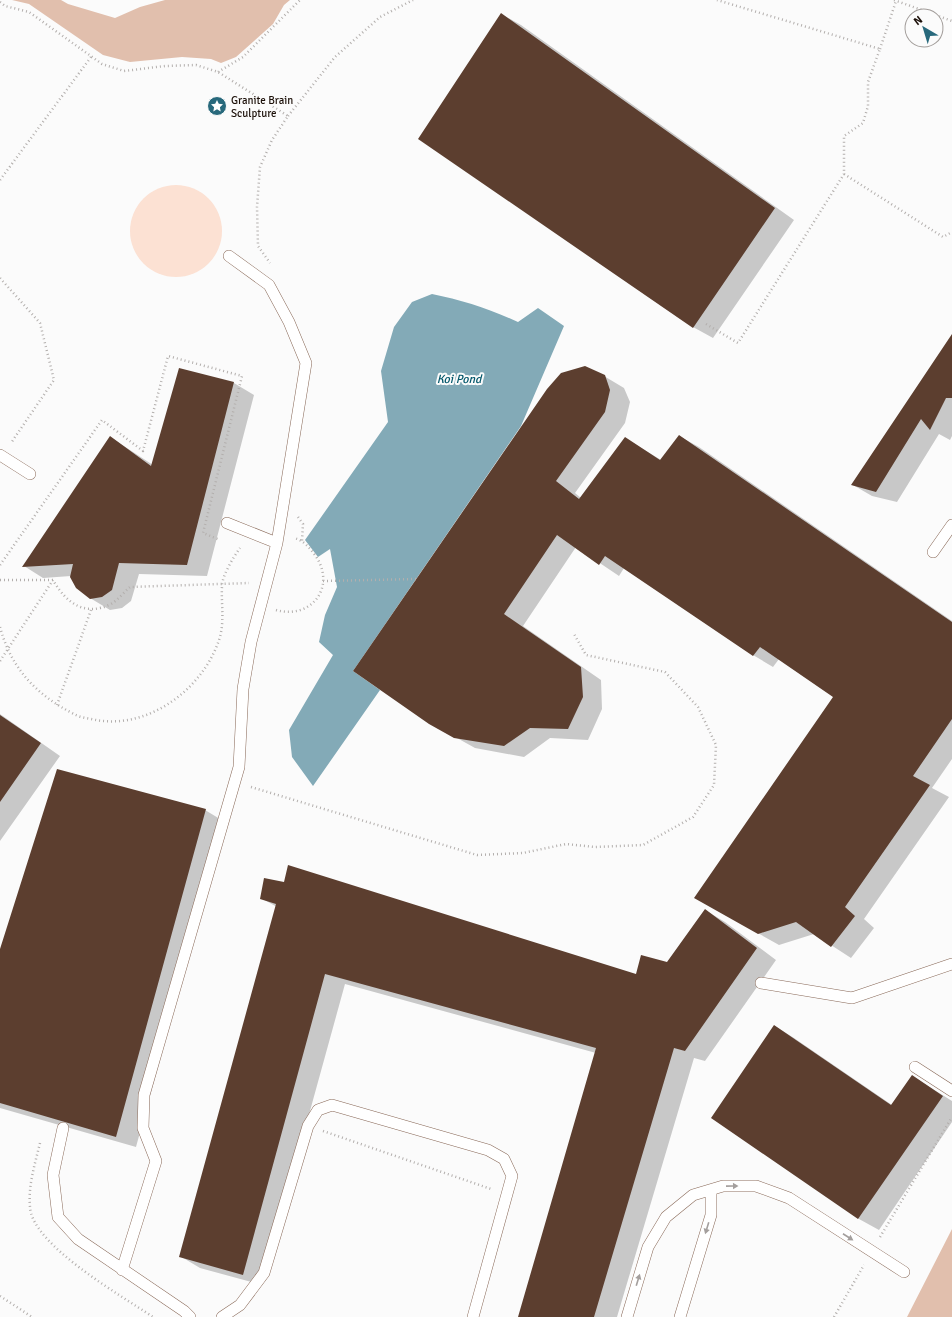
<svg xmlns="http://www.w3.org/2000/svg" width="952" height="1317" font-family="Signika,sans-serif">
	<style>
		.green { fill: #fce1d3 }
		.forest { fill: #e1bfad }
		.water { fill: #83aab7 }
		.shadow { fill: #0003 }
		.building { fill: #5c3e2f }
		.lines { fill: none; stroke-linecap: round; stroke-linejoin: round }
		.lane-casing { stroke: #896958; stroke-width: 12 }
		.path { stroke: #b3afad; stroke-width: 2.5; stroke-dasharray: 1 3; stroke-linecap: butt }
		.lane { stroke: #fff; stroke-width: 11 }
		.oneway { fill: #a49f9d }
		.labels { text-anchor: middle; stroke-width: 4; stroke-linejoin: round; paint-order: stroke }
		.poi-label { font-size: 11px; fill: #1c1009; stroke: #fbfbfb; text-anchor: start }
		.water-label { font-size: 12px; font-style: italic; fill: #02566a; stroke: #fbfbfb }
	</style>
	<rect width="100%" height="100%" fill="#fbfbfb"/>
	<path class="green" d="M130 231a46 46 0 1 1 92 0a46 46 0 1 1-92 0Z"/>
	<path class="forest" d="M12 0H61L68 4 115 18 140 7 165 0H290L284 5 273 24 236 57 221 63 211 59 182 57 130 62 103 55 29 4Z
		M952 1229V1317H907Z"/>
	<path class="water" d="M432 294C462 300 490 309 518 322L538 308 564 326 521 426 353 671 380 690 313 786 292 757 289 730 333 655 319 642 325 615 337 587 330 549 318 557 305 540 388 422 381 371 394 327 412 302Z"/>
	<path class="shadow" d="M501 14 521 25 794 220 713 338 693 327Z
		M952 336V436L950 440 939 434 897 502 872 496 853 485Z
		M180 369 234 383 254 395 207 576 139 574 131 601 122 608 110 610 90 598 71 576 43 578 24 566 110 437 153 465Z
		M604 376 624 388 630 402 625 423 575 493 581 498 625 438 661 460 679 436 699 447 952 621V759L932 788 949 797 864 919 874 928 851 958 814 934 779 945 695 898 834 697 779 659 773 667 753 655 624 568 619 576 576 547 523 626 601 680 602 709 588 740 550 738 524 757 475 748 430 723Z
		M0 714 60 756 0 841Z
		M205 810 225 822 136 1147 0 1108V953Z
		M261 898 637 975 667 963 705 910 725 922 776 960 705 1061 694 1058 617 1317H519L596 1053 345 984 262 1285 200 1268 180 1256 277 907Z
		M775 1026 794 1038 892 1105 912 1076 952 1101V1122L879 1230 859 1219 712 1118Z"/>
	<path class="building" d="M501 13 775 208 693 328 418 139Z
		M952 334V398H946L930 430 921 419 876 492 851 485Z
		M585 366 605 375 610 390 605 412 556 481 579 499 625 437 660 460 679 435 952 622V719L913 776 930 785 845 907 855 916 831 947 796 922 758 934 694 898 833 697 760 647 753 656 605 556 599 565 557 535 504 614 581 667 583 697 568 729 530 728 504 746 454 738 429 724 353 671 547 389 561 373Z
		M179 368 234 382 187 565 119 563 112 590 102 597 90 599 76 588 70 577 73 564 22 567 110 436 151 466Z
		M0 715 41 743 0 802Z
		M57 769 206 809 116 1137 0 1103V949Z
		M288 865 636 974 641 955 667 962 705 909 757 948 685 1051 674 1048 594 1317H518L596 1048 325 974 243 1275 179 1257 276 904 260 899 264 878 284 882Z
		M774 1025 891 1105 912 1075 943 1096 858 1219 711 1118Z"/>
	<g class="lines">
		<g class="lane-casing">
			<path id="lane" d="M0 455 30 474
				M227 523 277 543
				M933 552 952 525
				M761 983 852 998 952 964
				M915 1067 952 1091
				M63 1128 53 1175 58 1217 78 1239 184 1311 190 1317
				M122 1270 156 1161 143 1128 144 1095 239 767 243 689 251 642 277 543 306 363 289 322 269 285 229 256
				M222 1317 240 1305 264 1273 308 1126 318 1110 332 1105 488 1150 504 1159 512 1176 473 1317
				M627 1317 648 1247 666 1217 693 1195 723 1186H756L789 1198 904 1272
				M680 1317 711 1215V1190"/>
		</g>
		<path class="path" d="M894 0 952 21
			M0 2 5 6 29 12 102 64 124 71 165 66 196 65 218 72 288 116 272 140 260 167 257 207 258 246 270 263
			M880 49 896 1
			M218 72 243 57 300 0
			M288 116 335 57 380 17 413 0
			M844 174 943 237 952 232
			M0 180 91 57
			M0 278 40 323 54 380 11 443
			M706 324 738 343 844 174V136L863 123 868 106V82L880 49 717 0
			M298 517 303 524 302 541
			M0 565 102 420 143 451 168 356 242 376 203 533 220 540
			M0 580H53C66 603 85 617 111 604 118 600 124 592 130 587L249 583
			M323 581 416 579
			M276 610C312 620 337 586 315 555 309 547 303 540 294 538
			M0 627C11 668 36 695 74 714 79 717 85 718 91 719 145 732 202 691 219 640 225 622 221 605 222 586 222 576 234 556 240 548
			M0 661 53 580
			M57 705 91 610
			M251 787 477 855 523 853 566 844 595 847 643 845 693 817 714 785 716 745 698 707 665 672 586 655 574 634
			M323 1131 491 1189
			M40 1143C35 1164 28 1185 30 1207 32 1245 122 1296 153 1317
			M880 1237 952 1117
			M0 1296 32 1317
			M834 1317 864 1265"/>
		<use href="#lane" class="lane"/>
	</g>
	<defs><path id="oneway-solid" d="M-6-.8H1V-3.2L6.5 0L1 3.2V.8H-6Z"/></defs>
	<g class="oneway">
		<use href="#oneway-solid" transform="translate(732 1186) rotate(-1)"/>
		<use href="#oneway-solid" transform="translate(707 1228) rotate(107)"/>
		<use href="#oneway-solid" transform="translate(848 1237) rotate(33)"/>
		<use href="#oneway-solid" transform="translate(638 1280) rotate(-73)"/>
	</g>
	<defs>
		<g id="sight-disc" transform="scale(1)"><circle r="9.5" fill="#28697c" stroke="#fbfbfb"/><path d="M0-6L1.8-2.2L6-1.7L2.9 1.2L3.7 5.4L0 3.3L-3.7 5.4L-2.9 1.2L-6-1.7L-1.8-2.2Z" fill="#fff"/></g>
	</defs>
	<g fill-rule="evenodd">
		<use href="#sight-disc" x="217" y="106"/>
	</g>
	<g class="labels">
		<g class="poi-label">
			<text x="231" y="104">Granite Brain<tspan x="231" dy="13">Sculpture</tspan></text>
		</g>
		<g class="water-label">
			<text x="459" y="383">Koi Pond</text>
		</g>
	</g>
	<g transform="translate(924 28) rotate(322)"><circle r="19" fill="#fbfbfb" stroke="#a29d9a"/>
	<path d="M0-3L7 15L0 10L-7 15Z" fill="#28697c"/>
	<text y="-6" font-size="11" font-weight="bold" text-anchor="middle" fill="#1c1009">N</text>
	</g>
</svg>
